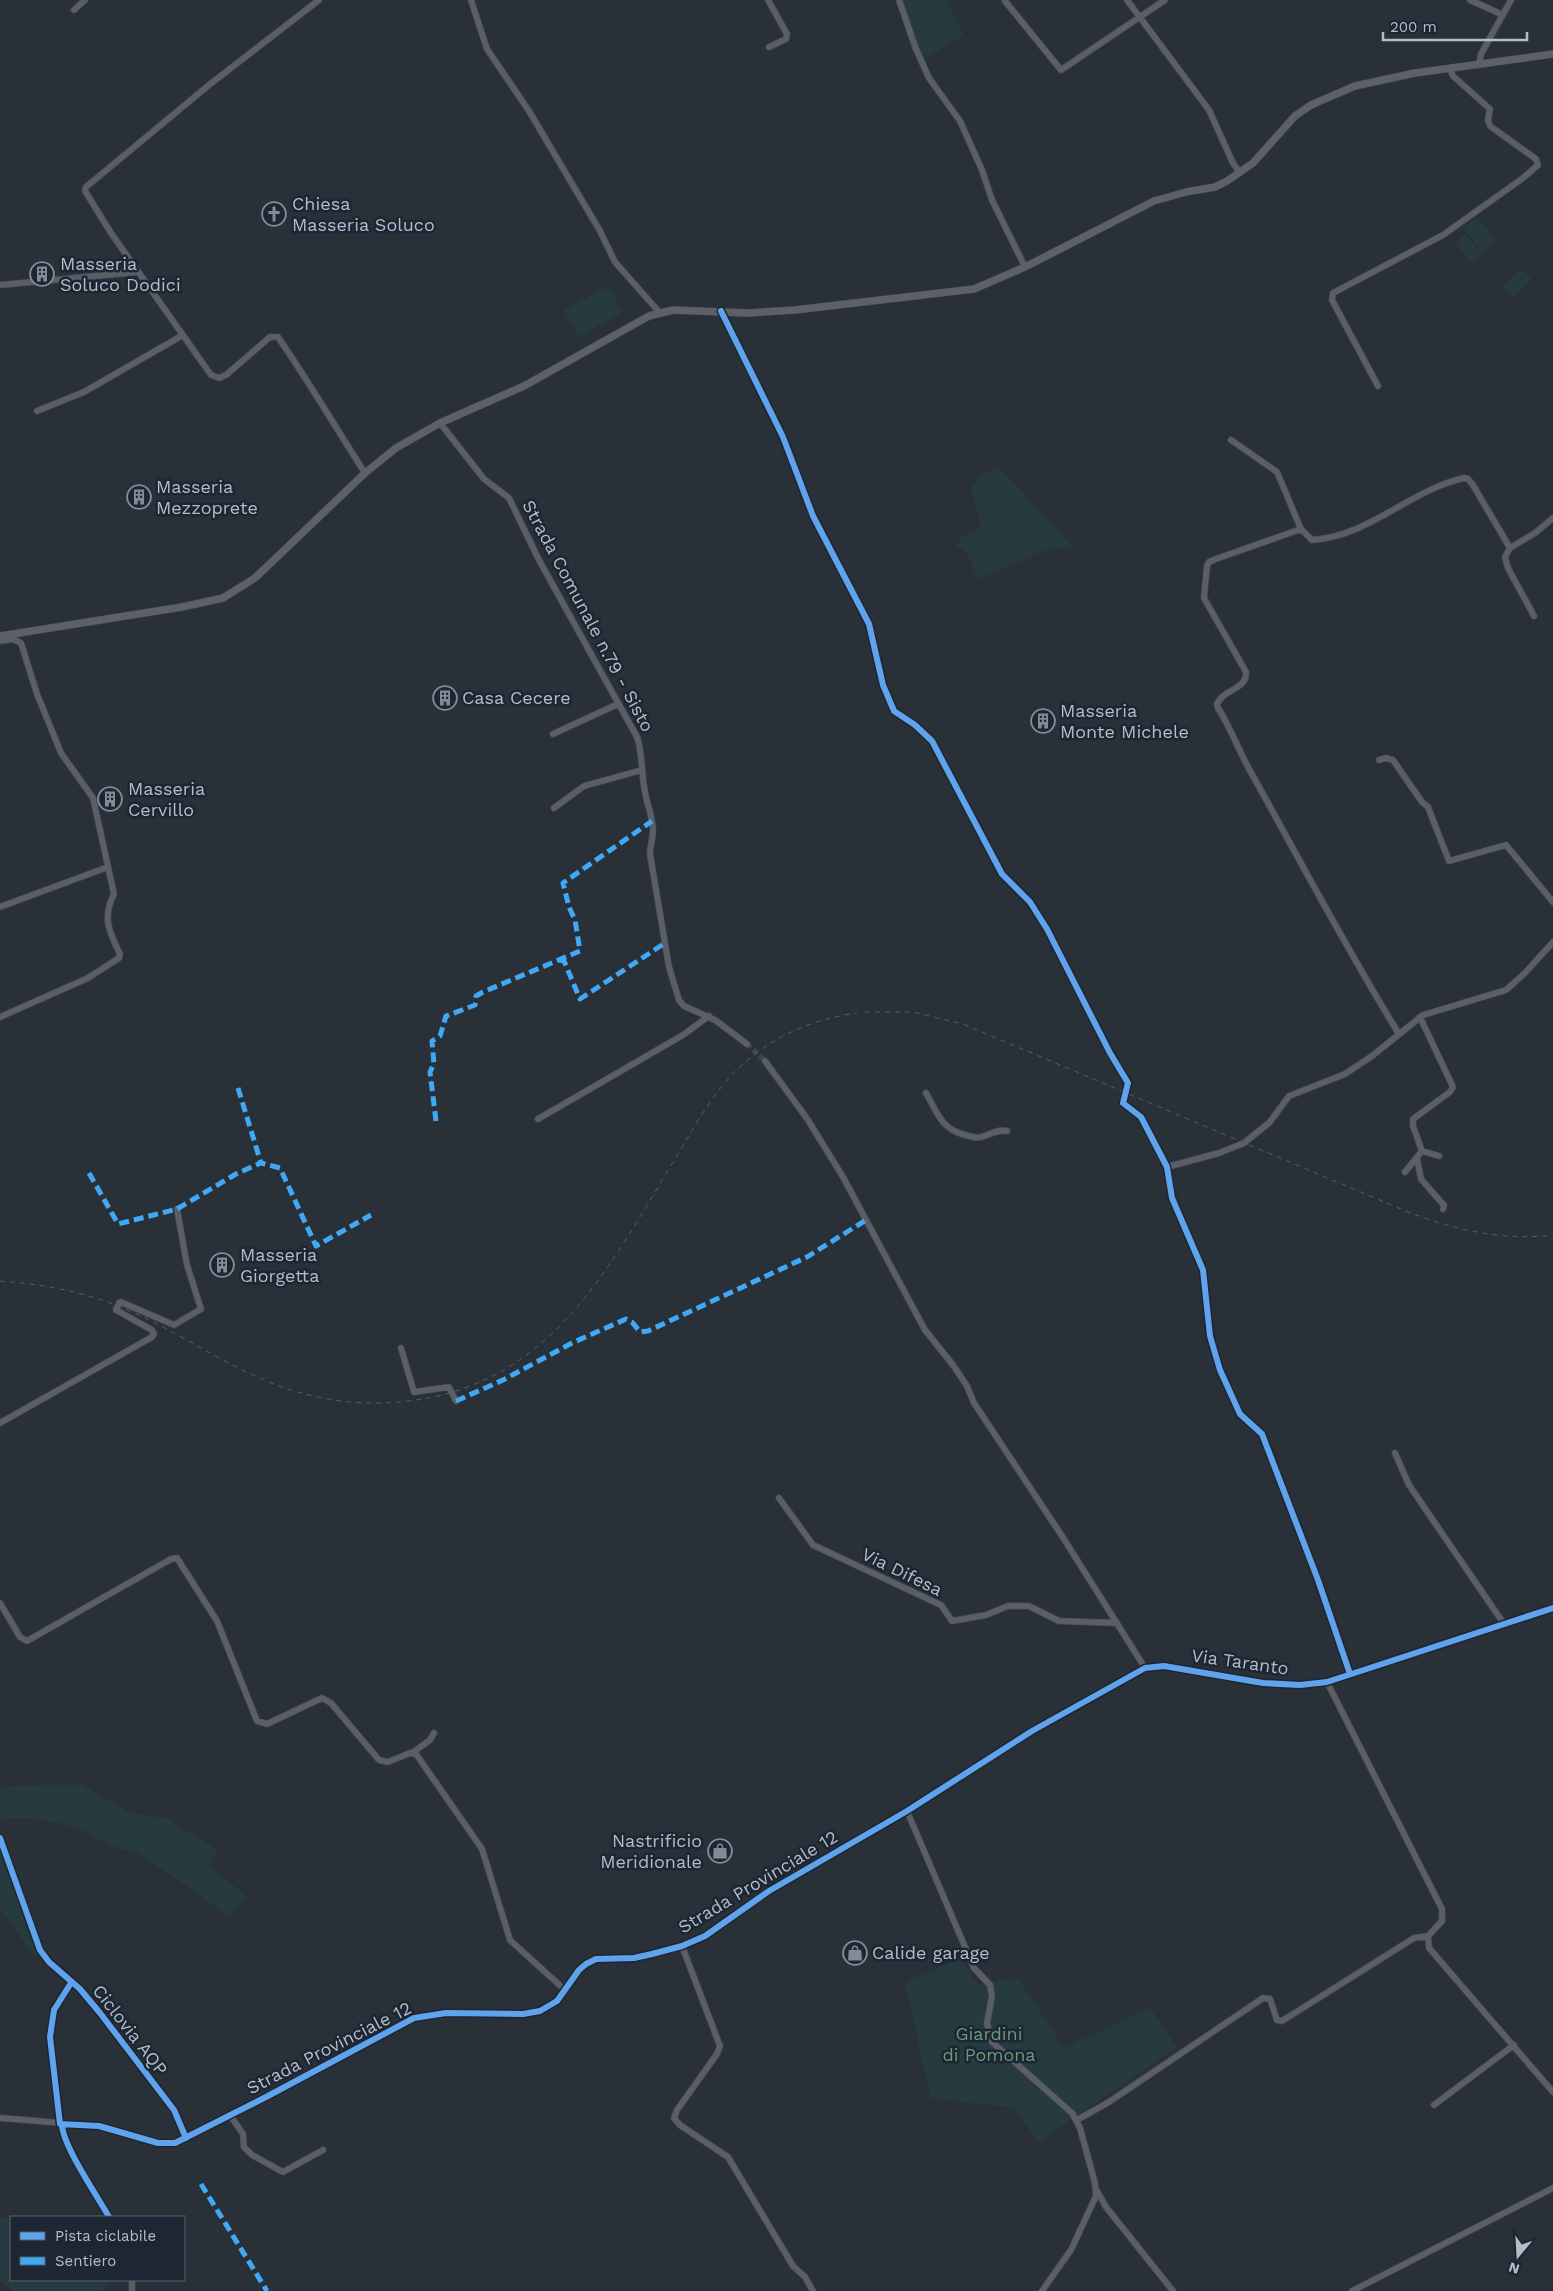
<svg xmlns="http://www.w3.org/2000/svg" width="1553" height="2291" font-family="'Work Sans',sans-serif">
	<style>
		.green { fill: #273a3e }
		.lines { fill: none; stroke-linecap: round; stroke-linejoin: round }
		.minor-tunnel { stroke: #3f454e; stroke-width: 5.5; stroke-dasharray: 5.5 3; stroke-linecap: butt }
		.minor-casing { stroke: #484c53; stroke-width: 7 }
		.major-casing { stroke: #484c55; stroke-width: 8 }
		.minor { stroke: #5a5e66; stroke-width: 5.5 }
		.major { stroke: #5c6168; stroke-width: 7 }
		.rail { stroke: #595d64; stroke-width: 1; stroke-dasharray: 5 5; stroke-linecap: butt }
		.quiet { stroke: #3fa9f5; stroke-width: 5; stroke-dasharray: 10 5; stroke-linecap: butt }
		.cycleway-casing { stroke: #1d2633; stroke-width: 9 }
		.cycleway { stroke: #60a3ed; stroke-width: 6 }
		.labels { text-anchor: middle; stroke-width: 5; stroke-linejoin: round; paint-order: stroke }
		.poi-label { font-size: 18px; fill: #b4bcc9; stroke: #1d2633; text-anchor: start }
		.street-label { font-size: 18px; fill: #b4bcc9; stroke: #1d2633 }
		.park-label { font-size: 18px; fill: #6b9a76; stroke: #1d2633 }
	</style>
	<rect width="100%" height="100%" fill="#2a3038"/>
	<path class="green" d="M900 0H946L964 36 923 59Z
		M1477 217 1497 241 1483 253 1463 228Z
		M1465 234 1482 254 1472 263 1455 243Z
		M1522 269 1532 280 1512 298 1502 286Z
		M609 286 623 312 578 337 564 310Z
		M998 466 1073 547 1046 550 978 579 967 553 956 545 963 536 978 530 981 524 971 489 977 479Z
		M43 1785H82L113 1802 125 1811 168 1819 217 1850 209 1866 248 1897 229 1916 139 1853C118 1851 100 1839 81 1830 63 1821 18 1814 0 1821V1789L6 1787Z
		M0 1838 20 1880 45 1949 38 1958 31 1952 0 1908Z
		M960 1958 978 1984 1018 1978 1064 2048 1150 2008 1177 2047 1039 2142 1013 2108 931 2098 905 1983Z
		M0 2217 11 2220V2280H110L102 2291H13L0 2282Z"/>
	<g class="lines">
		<path class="minor-tunnel" d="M747 1044 765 1061"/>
		<g class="minor-casing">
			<path id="minor" d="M319 0 209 85 86 187 85 191 111 233 211 375 219 378 226 375 270 337H278C309 382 336 428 365 473
				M471 0 487 49 529 111 600 231 615 262 660 313
				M768 0 787 34 786 39 769 47
				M899 0 916 49 929 78 960 121 982 170 992 200 1025 267
				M1127 0 1209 110 1233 163 1240 173
				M1470 0 1503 15
				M1005 1 1061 70 1165 0
				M74 10 85 0
				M1479 65 1481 54 1511 0
				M0 285 138 272
				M721 311 783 437 813 516 869 624 883 685 894 711 915 725 932 741 1002 874 1030 902 1047 929 1110 1053 1128 1083 1127 1088
				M1378 386 1332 300 1333 293 1443 235 1523 178 1538 165 1536 159 1490 126 1488 120 1490 109 1453 76 1450 69
				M37 411 84 392 183 335
				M440 423 484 479 509 498 539 560 637 737C643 754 641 773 645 792 647 805 653 817 653 831 653 838 650 846 650 854L669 967 679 1000 684 1006 715 1020 747 1044
				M1231 440 1277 472 1301 529
				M1534 616 1508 568 1505 557 1510 548 1535 533 1553 518
				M0 641 13 639 21 643 37 694 61 753 93 798 114 894C102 917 109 932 120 954L119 958 88 978 0 1017
				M553 734 618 704
				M1379 760 1386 758 1393 760 1422 802 1428 807 1449 861 1506 845 1553 902
				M554 808 584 786 642 770
				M0 907 108 867
				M1420 1017 1453 1087 1450 1092 1413 1119V1126L1422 1151
				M1399 1034C1347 950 1301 862 1253 776 1240 754 1232 730 1218 708L1217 704C1223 689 1247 690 1246 672L1204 598 1207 566 1209 562 1216 559 1301 529 1312 540C1368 537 1410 490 1464 478L1468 479 1473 485 1510 548
				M765 1061 808 1120 843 1177 925 1330 953 1365 967 1386 974 1403 1062 1536 1145 1668
				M926 1093C937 1112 941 1129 965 1135 970 1136 976 1139 981 1137 991 1135 995 1129 1007 1131
				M1123 1098 1124 1105 1141 1117 1167 1167 1172 1198 1203 1270 1210 1336 1220 1370 1240 1414 1262 1434 1318 1580 1350 1674
				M538 1119 683 1035 709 1016
				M1417 1158 1421 1179 1441 1202 1444 1205 1443 1209
				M1167 1167 1219 1153 1244 1143 1270 1122 1289 1096 1345 1074 1372 1056 1423 1015 1506 990 1525 973 1553 942
				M1405 1172 1422 1151 1439 1156
				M401 1348 414 1392 449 1387 456 1401
				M0 1423 152 1337 154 1334 152 1330 116 1310 119 1303 121 1302 174 1325 201 1309 187 1265 177 1209
				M1395 1453 1409 1485 1504 1624
				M779 1498 813 1545 941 1605 952 1621 986 1615 1008 1606H1029L1059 1621 1117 1623
				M0 1603 20 1637 27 1641 171 1559 177 1558 217 1621 257 1721 267 1724 322 1698 331 1703 379 1760 388 1762 410 1753 416 1754 482 1849 510 1940 566 1991
				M1327 1682 1442 1909V1921L1428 1936 1429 1948 1553 2092
				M412 1753 430 1740 434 1733
				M907 1811 974 1968 990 1985 992 1996 987 2023 992 2042 1072 2113 1080 2128 1095 2183 1096 2196 1071 2250 1042 2291
				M682 1946 720 2046 717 2054 677 2110 674 2118 680 2125 728 2157 793 2266 805 2277 813 2291
				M1434 2105 1514 2045
				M230 2115 243 2134 244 2147 252 2155 283 2172 323 2150
				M0 2118 99 2126 158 2143H175L266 2097 414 2018 446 2013 523 2014 540 2011 557 2001 579 1970 586 1964 596 1959 634 1958 652 1954 682 1946 705 1936 769 1891 907 1811 1032 1731 1145 1668 1164 1666 1263 1683 1300 1685 1327 1682 1553 1608
				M1077 2120 1109 2102 1263 1998 1270 1999 1277 2020 1282 2021 1414 1938 1428 1936
				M60 2124 50 2037 54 2010 71 1983
				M62 2124C62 2145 98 2197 109 2217
				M1096 2189 1106 2207 1173 2291
				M132 2291V2280
				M1352 2291 1553 2188"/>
		</g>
		<g class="major-casing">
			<path id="major" d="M0 636 182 607 223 598 255 578 365 473 396 448 440 423 524 386 649 316 673 310 747 313 795 310 974 289 1025 267 1154 201 1186 192 1215 187 1227 181 1253 163 1295 116 1311 105 1355 86 1415 73 1553 54"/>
		</g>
		<use href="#minor" class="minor"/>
		<use href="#major" class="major"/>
		<path class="rail" d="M865 1012H913L963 1024 1408 1212C1455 1230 1503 1241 1553 1235
			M0 1281C41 1284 80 1291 118 1306 171 1327 217 1361 269 1382 310 1399 356 1406 399 1402 551 1389 608 1268 678 1154 697 1122 715 1089 743 1064 775 1035 814 1019 857 1013"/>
		<path class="quiet" d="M559 960 564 961 580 999 665 943
			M238 1088 261 1163
			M436 1121 430 1072 434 1064 432 1041 440 1036 446 1016 475 1005 476 996 483 992 580 951 575 920 569 907 563 883 652 821
			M89 1173 118 1224 177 1209 236 1174 256 1165 261 1163 280 1168 316 1246 371 1215
			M456 1401 503 1380 572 1343 626 1319 632 1322 640 1332 648 1331 807 1257 866 1220
			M201 2184 267 2291"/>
		<g class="cycleway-casing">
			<path id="cycleway" d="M721 311 783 437 813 516 869 624 883 685 894 711 915 725 932 741 1002 874 1030 902 1047 929 1110 1053 1128 1083 1123 1103 1141 1117 1167 1167 1172 1198 1203 1270 1210 1336 1220 1370 1240 1414 1262 1434 1318 1580 1350 1674
				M0 1838 40 1950 49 1962 80 1989 100 2013 174 2110 186 2138
				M71 1983 54 2010 50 2037 60 2124 99 2126 158 2143H175L266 2097 414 2018 446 2013 523 2014 540 2011 557 2001 579 1970 586 1964 596 1959 634 1958 652 1954 682 1946 705 1936 769 1891 907 1811 1032 1731 1145 1668 1164 1666 1263 1683 1300 1685 1327 1682 1553 1608
				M62 2124C62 2145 98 2197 109 2217"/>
		</g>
		<use href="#cycleway" class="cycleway"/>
	</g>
	<defs>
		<g id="church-ring" transform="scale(1.25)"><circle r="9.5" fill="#1d2633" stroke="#848b96" stroke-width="1.5"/><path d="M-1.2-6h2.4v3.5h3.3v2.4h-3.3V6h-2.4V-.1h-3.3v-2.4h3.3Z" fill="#848b96"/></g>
		<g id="building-ring" transform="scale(1.25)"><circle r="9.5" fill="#1d2633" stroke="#848b96" stroke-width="1.5"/><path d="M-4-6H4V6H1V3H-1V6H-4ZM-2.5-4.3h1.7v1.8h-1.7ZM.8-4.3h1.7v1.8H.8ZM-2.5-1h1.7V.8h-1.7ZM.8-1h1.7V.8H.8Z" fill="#848b96"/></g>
		<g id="shop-ring" transform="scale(1.25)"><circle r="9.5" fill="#1d2633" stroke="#848b96" stroke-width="1.5"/><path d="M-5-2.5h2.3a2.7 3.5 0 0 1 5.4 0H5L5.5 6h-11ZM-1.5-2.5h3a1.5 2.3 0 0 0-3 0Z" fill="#848b96"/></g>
	</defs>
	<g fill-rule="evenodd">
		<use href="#church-ring" x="274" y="214"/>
		<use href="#building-ring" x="42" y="274"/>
		<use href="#building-ring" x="139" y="497"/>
		<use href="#building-ring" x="445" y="698"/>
		<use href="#building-ring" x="1043" y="721"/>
		<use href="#building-ring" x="110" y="799"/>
		<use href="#building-ring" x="222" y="1265"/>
		<use href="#shop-ring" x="720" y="1851"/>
		<use href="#shop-ring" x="855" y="1953"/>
	</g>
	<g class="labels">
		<g class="poi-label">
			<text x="292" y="210">Chiesa<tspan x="292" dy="21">Masseria Soluco</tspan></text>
			<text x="60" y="270">Masseria<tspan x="60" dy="21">Soluco Dodici</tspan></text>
			<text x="156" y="493">Masseria<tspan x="156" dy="21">Mezzoprete</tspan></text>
			<text x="462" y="704">Casa Cecere</text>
			<text x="1060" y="717">Masseria<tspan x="1060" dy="21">Monte Michele</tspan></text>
			<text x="128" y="795">Masseria<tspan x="128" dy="21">Cervillo</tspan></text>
			<text x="240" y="1261">Masseria<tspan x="240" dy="21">Giorgetta</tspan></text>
			<text x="702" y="1847" text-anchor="end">Nastrificio<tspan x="702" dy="21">Meridionale</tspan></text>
			<text x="872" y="1959">Calide garage</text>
		</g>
		<g class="street-label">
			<text transform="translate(588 616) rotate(62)" y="6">Strada Comunale n.79 - Sisto</text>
			<text transform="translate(902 1572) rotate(26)" y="6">Via Difesa</text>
			<text transform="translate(1240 1662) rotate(8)" y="6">Via Taranto</text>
			<text transform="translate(758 1882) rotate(-31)" y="6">Strada Provinciale 12</text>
			<text transform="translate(130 2030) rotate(52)" y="6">Ciclovia AQP</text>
			<text transform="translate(329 2048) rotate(-27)" y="6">Strada Provinciale 12</text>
		</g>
		<g class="park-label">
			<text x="989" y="2040">Giardini<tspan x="989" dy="21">di Pomona</tspan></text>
		</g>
	</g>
	<rect x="10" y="2216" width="175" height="65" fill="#1d2633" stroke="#59626f"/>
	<rect x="20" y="2232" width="25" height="8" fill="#60a3ed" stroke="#59626f"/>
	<text x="55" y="2241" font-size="15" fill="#b4bcc9">Pista ciclabile</text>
	<rect x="20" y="2257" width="25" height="8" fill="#3fa9f5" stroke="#59626f"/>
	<text x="55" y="2266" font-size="15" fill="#b4bcc9">Sentiero</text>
	<g transform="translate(1518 2256) rotate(198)" stroke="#1d2633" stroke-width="4" paint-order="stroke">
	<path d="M0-4L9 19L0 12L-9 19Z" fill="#b4bcc9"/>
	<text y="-8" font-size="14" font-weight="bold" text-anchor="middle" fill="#b4bcc9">N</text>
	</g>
	<path d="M1383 32v8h144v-8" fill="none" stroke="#b4bcc9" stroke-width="2.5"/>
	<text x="1390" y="32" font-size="15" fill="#b4bcc9" stroke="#1d2633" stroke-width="4" paint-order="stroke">200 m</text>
</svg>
